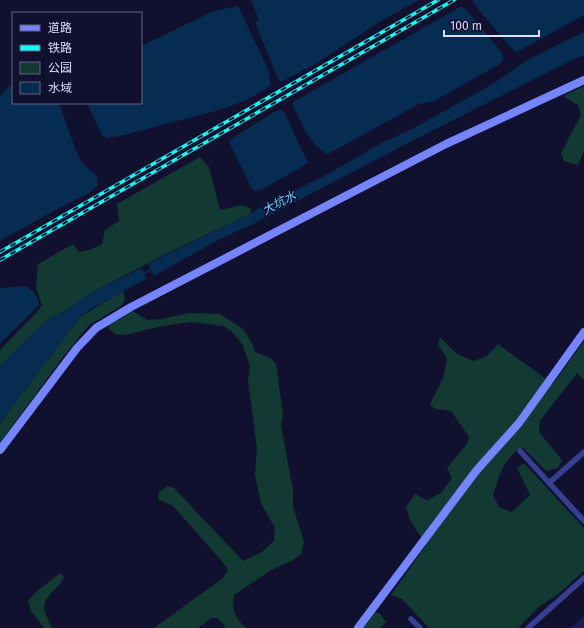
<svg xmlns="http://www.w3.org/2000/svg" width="584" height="628" font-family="'Fira Sans','Noto Sans SC',sans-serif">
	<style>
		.green { fill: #123a33 }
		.water { fill: #062c52 }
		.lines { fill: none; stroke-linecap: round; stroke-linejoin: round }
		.stream { stroke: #062c52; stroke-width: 2 }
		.building { fill: #1e1a52 }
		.street { stroke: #373f92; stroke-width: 5.5 }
		.secondary { stroke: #7584ff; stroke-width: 8 }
		.rail-casing { stroke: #0afff7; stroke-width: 3.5 }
		.rail { stroke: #11102f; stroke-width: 2; stroke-dasharray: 6; stroke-linecap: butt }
		.labels { text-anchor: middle; stroke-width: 3; stroke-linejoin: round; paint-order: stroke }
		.water-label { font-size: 12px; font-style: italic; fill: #6ccfff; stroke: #11102f }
	</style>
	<rect width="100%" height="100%" fill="#11102f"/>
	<path class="green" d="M584 86V151L578 165 564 161 561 153 581 115 578 105 563 96Z
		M200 157 209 167 220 210 242 205 252 209 250 214 166 254 89 294 68 309 46 321 0 366V350L35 314 42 305 36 287 38 264 73 244 79 252 89 250 102 244 105 230 119 221 117 204Z
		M123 291 125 299 121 306 89 325 63 357 0 443V423L80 317Z
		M133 311 147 320 162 319 189 313 220 314 243 329 252 343 255 352 271 358 276 364 283 414 281 425 293 490V507L304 542 301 554 293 560 271 570 234 595C232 612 234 616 246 628H226L218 618H211L198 628H154L223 578 228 570 221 560 173 506 158 499 159 492 168 486 174 488 243 561 262 552 274 541 275 528 261 503 255 475 257 448 248 381 250 366 242 344 232 332 223 326 191 322 162 326 125 335 115 334 109 329V325Z
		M440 337 457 354 474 361 487 356 498 344 553 384 584 341V380L577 373 540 421 539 432 562 460 558 468 546 471 522 447C504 458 499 476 493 495L499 507 512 512 530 495 517 468 524 463 584 528V571L557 595 540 606 518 628H429L402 599 391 595 426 545 410 520 406 507 415 494 427 500 441 493 452 478 447 468 467 444 469 437 451 411 435 409 430 404 443 378 447 359 438 345Z
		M60 573 64 577C59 590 40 597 45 613 47 618 50 623 52 628H44L31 611 28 601 36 592Z
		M375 612 380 614 386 622 380 628H363Z"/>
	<path class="water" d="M251 0H419L381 21 317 63 281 82 277 77 255 22 259 20Z
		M473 0H584V15L517 52 511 48 473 3Z
		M238 6 268 69 271 85C243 108 193 116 158 126 141 130 124 136 107 138L102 135 87 103H141V46L214 11Z
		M460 7 465 8 499 49 503 56V60L498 65 434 101 419 104 328 154C310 146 302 123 293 107V102Z
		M584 32V55L562 65 414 140 251 225 218 240 154 276 148 264 250 214 263 206 328 174 383 142 412 129 493 84 527 60Z
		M13 82V103H59L76 151 83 164 97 176 98 184 89 193 59 208 0 241V96Z
		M281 110 285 114 308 163 305 165 263 189 255 191 252 189 229 142 232 138 276 111Z
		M142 268 146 279 91 309 80 317 0 423V366L46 321 68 309 89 294Z
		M24 286C33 289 39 296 39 305L0 344V288Z"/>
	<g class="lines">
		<path class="stream" d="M142 275 152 269"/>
	</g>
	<path class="building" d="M584 616V628H571Z"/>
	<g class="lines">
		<path class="street" d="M520 451 584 521
			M549 483 584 452
			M411 619 420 628
			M528 628 584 578"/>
		<path class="secondary" d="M0 450 77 348 96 328 131 307 446 144 584 80
			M358 628 476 471 519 423 584 332"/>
		<g class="rail-casing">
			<path id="rail" d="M0 252 438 0
				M0 260 454 0"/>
		</g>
		<use href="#rail" class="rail"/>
	</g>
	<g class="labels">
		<g class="water-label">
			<text transform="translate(279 203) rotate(-28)" y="4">大坑水</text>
		</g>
	</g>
	<rect x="12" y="12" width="130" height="92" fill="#11102f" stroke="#636382"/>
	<rect x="20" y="25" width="20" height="6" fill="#7584ff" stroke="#636382"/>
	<text x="48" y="32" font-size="12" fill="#dedfff">道路</text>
	<rect x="20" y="45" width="20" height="6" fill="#0afff7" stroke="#636382"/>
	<text x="48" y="52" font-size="12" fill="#dedfff">铁路</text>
	<rect x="20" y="62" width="20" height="12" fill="#123a33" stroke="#636382"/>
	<text x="48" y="72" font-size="12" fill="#dedfff">公园</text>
	<rect x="20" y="82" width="20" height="12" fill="#062c52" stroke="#636382"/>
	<text x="48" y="92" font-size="12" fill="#dedfff">水域</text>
	<path d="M444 30v6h95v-6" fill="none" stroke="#dedfff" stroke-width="2"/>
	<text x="450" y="30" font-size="12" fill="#dedfff" stroke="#11102f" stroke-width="3" paint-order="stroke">100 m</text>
</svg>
